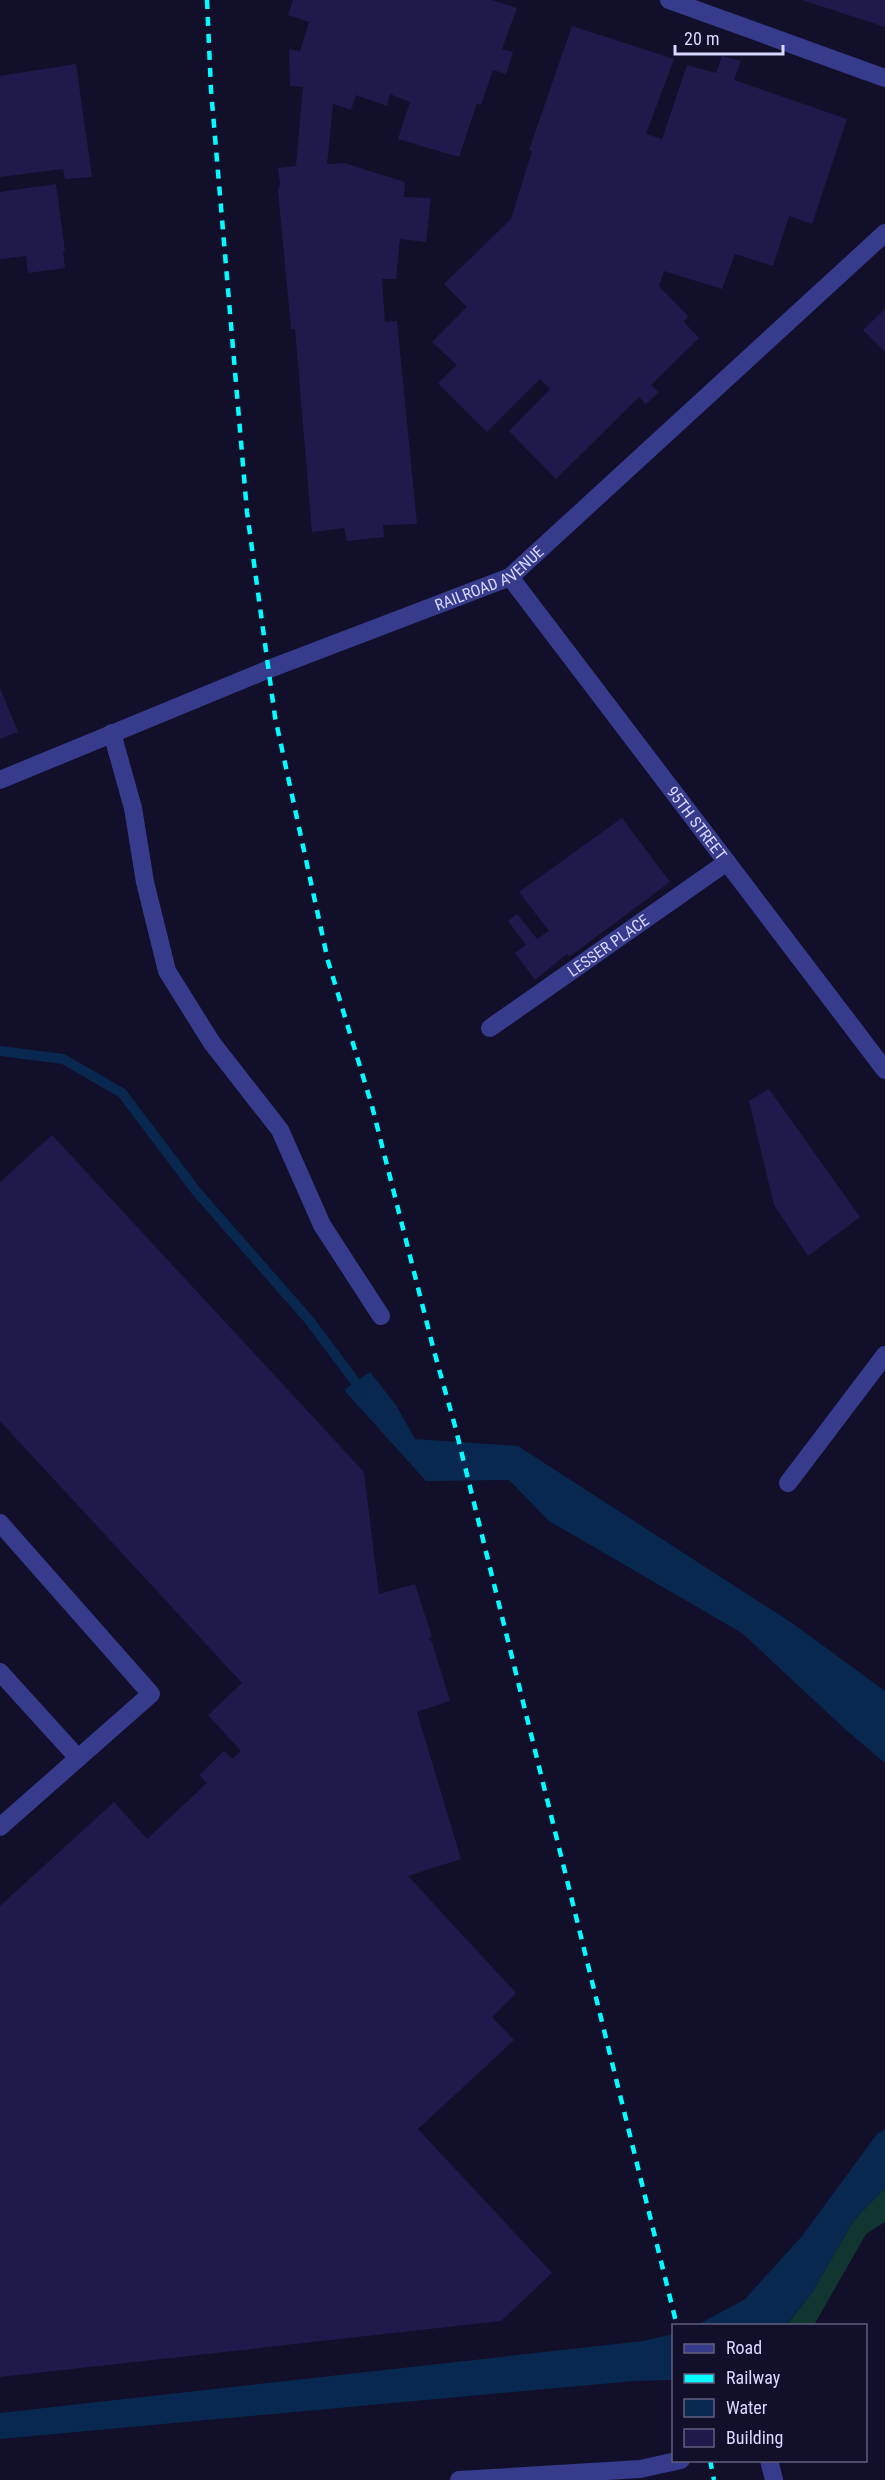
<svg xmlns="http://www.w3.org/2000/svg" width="885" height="2480" font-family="'Roboto Condensed',sans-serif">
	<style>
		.green { fill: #113530 }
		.water { fill: #09284f }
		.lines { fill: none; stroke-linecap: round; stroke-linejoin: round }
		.stream { stroke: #09284f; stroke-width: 10 }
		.building { fill: #201a4c }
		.minor { stroke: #373b8c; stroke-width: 18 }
		.rail { stroke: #04fbff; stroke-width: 4.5; stroke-dasharray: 9 8; stroke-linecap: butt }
		.labels { text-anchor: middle; stroke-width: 4.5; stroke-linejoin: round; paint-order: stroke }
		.street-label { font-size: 16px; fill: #d9d8ff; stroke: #110f2a }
	</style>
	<rect width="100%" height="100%" fill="#110f2a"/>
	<path class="green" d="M885 2188V2222L866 2234 814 2325 786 2326 813 2291 854 2220Z"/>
	<path class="water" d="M370 1372 396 1405 415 1439 518 1446 792 1623 885 1691V1763L846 1730 742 1633 549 1521 509 1480 426 1481 344 1390Z
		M885 2129V2188L854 2220 813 2291 786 2325H697L744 2300 802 2236 877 2134Z
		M673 2334V2380L634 2381 0 2439V2413L643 2341Z"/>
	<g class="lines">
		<path class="stream" d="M0 1051 63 1059 122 1093 196 1191 309 1320 363 1392"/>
	</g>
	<path class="building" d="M293 0H492L517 8 502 49 513 52 506 74 493 70 481 105 477 103 459 157 398 139 410 102 390 94 387 106 356 95 351 110 333 104 327 164 344 163 405 182 404 197 431 198 426 242 400 239 396 279H382L385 322 397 321 417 524 383 525 384 537 347 541 344 528 312 532 295 329H291L278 190 280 184 278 168 296 166 303 87 290 86 289 49 300 51 309 22 288 15Z
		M802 0H885V27Z
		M572 26 674 59 646 134 662 139 687 65 716 73 722 56 741 61 734 80 847 119 812 224 789 216 773 266 735 254 722 289 664 271 659 286 688 316 684 322 699 338 651 385 659 392 646 404 639 397 556 479 509 431 550 389 540 379 487 432 438 383 457 365 432 342 467 307 444 284 511 219 532 151 529 150Z
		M76 64 92 177 65 179 63 169 0 177V76Z
		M56 184 65 251H63L65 268 28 273 26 256 0 259V192Z
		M885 309V352L863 330Z
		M0 688 18 732 0 739Z
		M622 818 670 882 569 957 567 954 535 980 515 953 526 945 508 921 517 914 537 939 549 931 519 892Z
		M769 1089 860 1217 808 1256 774 1205 749 1101Z
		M52 1135 364 1472 379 1594 415 1584 432 1637 428 1638 432 1642 450 1701 417 1712 461 1859 408 1876 516 1993 492 2017 514 2040 418 2129 552 2273 501 2321 0 2377V1906L114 1802 147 1839 207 1783 199 1775 224 1751 232 1759 241 1751 208 1715 242 1683 0 1421V1182Z"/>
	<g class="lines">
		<g class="minor">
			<path d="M669 0 885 78"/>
			<path id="s1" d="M510 577 885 1070"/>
			<path d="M112 733 133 808 145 882 167 971 212 1043 280 1130 322 1225 381 1316"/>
			<path id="s2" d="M0 780 269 669 510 577 885 233"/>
			<path id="s3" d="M490 1028 727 862"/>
			<path d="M788 1483 885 1355"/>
			<path d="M0 1523 151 1694 0 1827"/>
			<path d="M0 1672 78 1758"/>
			<path d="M769 2460 774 2480"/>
			<path d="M459 2480 640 2469 681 2460"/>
		</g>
		<path class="rail" d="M207 0 211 90 247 512 275 717 328 961 372 1106 434 1351 455 1426 677 2326
			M710 2460 714 2480"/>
	</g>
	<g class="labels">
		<g class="street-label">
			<text dy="6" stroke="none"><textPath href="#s2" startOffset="530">RAILROAD AVENUE</textPath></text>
			<text dy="6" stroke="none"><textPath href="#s1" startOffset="309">95TH STREET</textPath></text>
			<text dy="6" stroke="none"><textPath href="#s3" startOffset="144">LESSER PLACE</textPath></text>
		</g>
	</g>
	<rect x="672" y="2324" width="195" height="138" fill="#110f2a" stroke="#615f7f" stroke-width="1.5"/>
	<rect x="684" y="2344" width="30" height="9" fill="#373b8c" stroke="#615f7f" stroke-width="1.5"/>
	<text x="726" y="2354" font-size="18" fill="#d9d8ff">Road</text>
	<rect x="684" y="2374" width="30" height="9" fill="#04fbff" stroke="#615f7f" stroke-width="1.5"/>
	<text x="726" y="2384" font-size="18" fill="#d9d8ff">Railway</text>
	<rect x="684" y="2399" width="30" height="18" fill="#09284f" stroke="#615f7f" stroke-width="1.5"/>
	<text x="726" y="2414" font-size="18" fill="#d9d8ff">Water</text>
	<rect x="684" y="2429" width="30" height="18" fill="#201a4c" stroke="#615f7f" stroke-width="1.5"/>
	<text x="726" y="2444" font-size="18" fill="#d9d8ff">Building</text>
	<path d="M675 45v9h108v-9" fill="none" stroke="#d9d8ff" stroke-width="3"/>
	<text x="684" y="45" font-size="18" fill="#d9d8ff" stroke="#110f2a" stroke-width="4.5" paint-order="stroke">20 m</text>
</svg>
